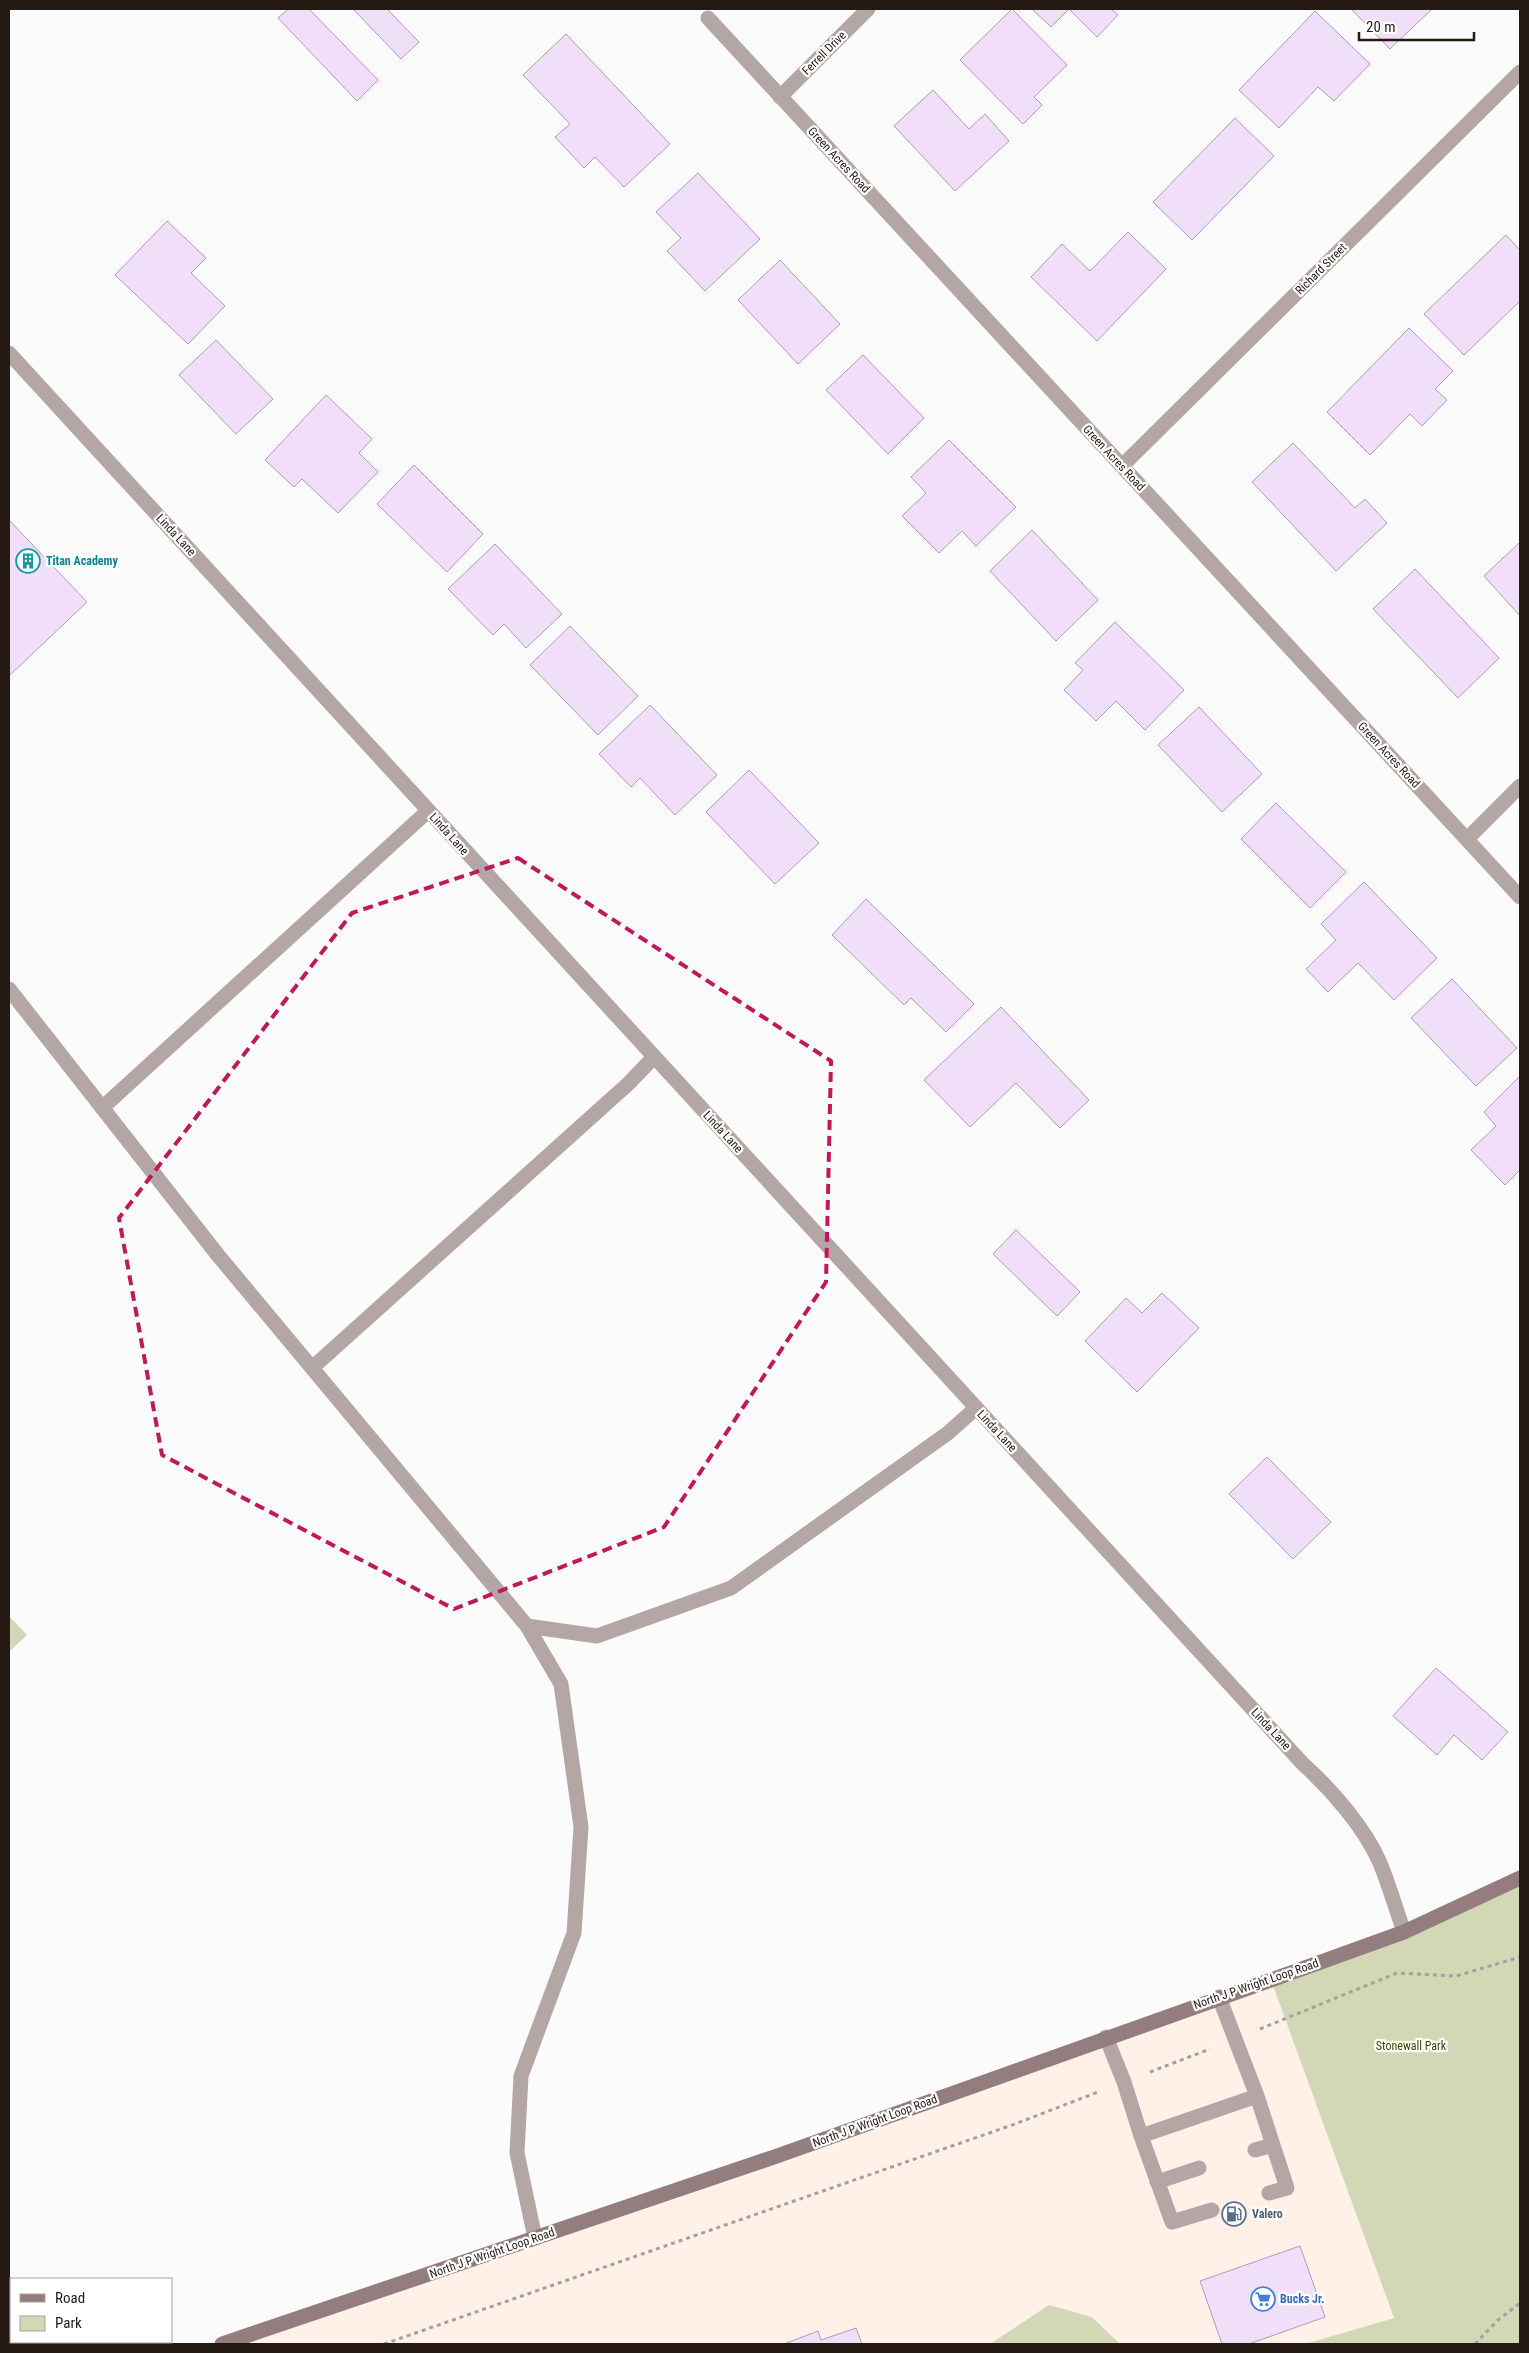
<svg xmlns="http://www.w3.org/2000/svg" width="1529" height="2353" font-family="'Roboto Condensed',sans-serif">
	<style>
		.built { fill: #fff1e7 }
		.green { fill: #d2d8b5 }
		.building { fill: #f1dff9; stroke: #ad9cb5 }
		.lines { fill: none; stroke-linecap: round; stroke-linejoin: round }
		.path { stroke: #a4a09e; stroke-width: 3; stroke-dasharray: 4 4; stroke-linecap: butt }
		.service { stroke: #b5a6a6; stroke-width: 15 }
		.minor { stroke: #b5a6a6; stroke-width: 15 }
		.tertiary { stroke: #b5a6a6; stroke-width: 15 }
		.secondary { stroke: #937d7e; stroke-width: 15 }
		.marked { fill: none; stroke: #c2185b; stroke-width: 4; stroke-dasharray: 10 6; stroke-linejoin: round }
		.labels { text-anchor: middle; stroke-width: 4.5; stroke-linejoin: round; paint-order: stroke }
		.street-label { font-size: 12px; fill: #241a13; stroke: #fff }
		.culture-label { font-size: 12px; font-weight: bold; fill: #0d838f; stroke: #fff; text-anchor: start }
		.park-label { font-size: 12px; fill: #404500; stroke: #fff }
		.service-label { font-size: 12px; font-weight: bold; fill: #4e5e75; stroke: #fff; text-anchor: start }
		.shop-label { font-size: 12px; font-weight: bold; fill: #366cbe; stroke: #fff; text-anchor: start }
	</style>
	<rect width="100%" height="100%" fill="#fbfbfb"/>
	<path class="built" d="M1271 1980 1394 2318 1305 2344H1120L1092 2317 1049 2305 990 2344H222Z"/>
	<path class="green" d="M9 1616 27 1635 9 1652Z
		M1520 1878V2344H1305L1394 2318 1271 1980Z
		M1049 2305 1092 2317 1120 2344H990Z"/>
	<path class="building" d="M288 9H309L378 80 357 101 278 18Z
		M353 9H387L419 42 401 59Z
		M1012 9 1067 65 1034 97 1042 105 1023 124 960 60Z
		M1032 9H1111L1118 15 1097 37 1069 9 1051 27Z
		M1351 9H1432L1390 49Z
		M1315 11 1370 64 1334 101 1318 87 1279 128 1239 90Z
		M566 34 670 144 624 187 595 157 584 168 555 137 570 124 523 75Z
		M933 90 969 129 985 114 1009 141 955 191 894 126Z
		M1235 118 1274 156 1192 240 1153 202Z
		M698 173 760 239 705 291 667 251 681 238 656 212Z
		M167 221 206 258 191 273 225 306 188 344 115 275Z
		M1128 232 1166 269 1097 341 1031 277 1062 244 1090 271Z
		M1506 235 1520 250V301L1464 355 1424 314Z
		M780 260 840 324 798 364 738 300Z
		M1409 328 1453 371 1435 389 1447 400 1422 426 1410 414 1370 455 1327 412Z
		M216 340 273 399 236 434 179 375Z
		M863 355 924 418 888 454 826 390Z
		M326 395 372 439 359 453 378 472 338 513 302 479 294 487 265 460Z
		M949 440 1016 507 976 546 962 531 939 553 902 516 926 493 911 477Z
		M1293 443 1355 508 1365 499 1387 523 1336 571 1252 482Z
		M414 465 483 534 447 572 377 504Z
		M9 520 87 602 9 676Z
		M1032 530 1098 600 1056 641 990 571Z
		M1520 542V616L1484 576Z
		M495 544 562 614 526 648 504 624 493 635 448 589Z
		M1415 569 1499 658 1458 698 1373 609Z
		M1115 622 1184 690 1145 730 1116 701 1096 721 1064 690 1083 670 1075 663Z
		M570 626 638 696 598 735 530 665Z
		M650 705 717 775 675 815 640 778 631 787 599 754Z
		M1199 707 1262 774 1222 812 1158 745Z
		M749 770 819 843 775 884 706 812Z
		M1276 803 1346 872 1310 908 1241 839Z
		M1364 882 1437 958 1394 1000 1358 963 1328 992 1306 969 1336 940 1321 924Z
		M866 899 974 1004 946 1032 911 998 904 1005 832 935Z
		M1452 979 1517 1048 1476 1086 1411 1018Z
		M1001 1007 1089 1100 1060 1128 1016 1083 970 1127 924 1080Z
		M1520 1076V1170L1505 1185 1471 1150 1496 1126 1484 1112Z
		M1016 1230 1080 1292 1057 1316 993 1254Z
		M1162 1293 1199 1328 1137 1392 1085 1341 1126 1298 1142 1313Z
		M1267 1457 1331 1522 1293 1559 1229 1494Z
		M1436 1668 1508 1732 1482 1760 1454 1735 1437 1755 1393 1716Z
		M1300 2246 1325 2317 1249 2344H1222L1200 2281Z
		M856 2328 862 2344H784L818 2331 821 2340Z"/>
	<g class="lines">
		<path class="path" d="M1260 2029 1397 1973 1456 1976 1520 1957
			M1150 2072 1210 2049
			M384 2344 1015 2124 1098 2092
			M1475 2344 1498 2320 1520 2303"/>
		<path class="service" d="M9 989 217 1254 527 1626 597 1636 731 1588 948 1433 976 1408
			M102 1108 428 811
			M312 1368 628 1084 654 1057
			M527 1626 561 1684 581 1827 574 1933 521 2076 517 2153 535 2238
			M1106 2037 1124 2082 1141 2136 1257 2096 1219 1997
			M1257 2096 1287 2188 1269 2193
			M1141 2136 1172 2222 1212 2210
			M1255 2150 1273 2145
			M1157 2182 1199 2168"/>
		<path class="minor" d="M708 18 1520 897
			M780 97 868 9
			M1122 466 1520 72
			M1467 839 1520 786"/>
		<path class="tertiary" d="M9 353 1303 1764C1331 1789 1365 1828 1380 1863 1389 1885 1396 1909 1404 1932"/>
		<path class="secondary" d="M222 2344 777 2156 1271 1980 1404 1932 1520 1878"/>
	</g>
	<path class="marked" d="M518 858 831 1061 826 1282 664 1527 454 1609 162 1455 119 1218 352 913Z"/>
	<defs>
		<g id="building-ring" transform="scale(1.25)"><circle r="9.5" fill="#fff" stroke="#0f9aa8" stroke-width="1.5"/><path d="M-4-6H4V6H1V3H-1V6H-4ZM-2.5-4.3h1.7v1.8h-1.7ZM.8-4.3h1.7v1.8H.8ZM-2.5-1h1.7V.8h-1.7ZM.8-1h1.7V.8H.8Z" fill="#0f9aa8"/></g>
		<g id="fuel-ring" transform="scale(1.25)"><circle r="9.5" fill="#fff" stroke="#5c6f8a" stroke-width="1.5"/><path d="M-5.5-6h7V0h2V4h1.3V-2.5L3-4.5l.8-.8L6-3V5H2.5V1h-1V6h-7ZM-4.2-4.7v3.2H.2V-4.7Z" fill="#5c6f8a"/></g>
		<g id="supermarket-ring" transform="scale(1.25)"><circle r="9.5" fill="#fff" stroke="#3f7fe0" stroke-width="1.5"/><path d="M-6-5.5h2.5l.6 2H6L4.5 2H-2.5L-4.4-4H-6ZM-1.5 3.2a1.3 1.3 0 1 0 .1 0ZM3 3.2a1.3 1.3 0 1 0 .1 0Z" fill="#3f7fe0"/></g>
	</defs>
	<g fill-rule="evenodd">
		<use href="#building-ring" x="28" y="561"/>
		<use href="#fuel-ring" x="1234" y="2214"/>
		<use href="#supermarket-ring" x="1263" y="2299"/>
	</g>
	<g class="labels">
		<g class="street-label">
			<text transform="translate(824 53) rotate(-45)" y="4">Ferrell Drive</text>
			<text transform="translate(839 160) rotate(47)" y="4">Green Acres Road</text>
			<text transform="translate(1321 269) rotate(-45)" y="4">Richard Street</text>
			<text transform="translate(1114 458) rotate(47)" y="4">Green Acres Road</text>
			<text transform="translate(176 535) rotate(47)" y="4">Linda Lane</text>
			<text transform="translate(1389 755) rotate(47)" y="4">Green Acres Road</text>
			<text transform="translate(449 834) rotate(48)" y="4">Linda Lane</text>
			<text transform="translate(723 1132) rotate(47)" y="4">Linda Lane</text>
			<text transform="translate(997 1431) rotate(47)" y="4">Linda Lane</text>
			<text transform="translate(1271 1729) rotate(47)" y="4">Linda Lane</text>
			<text transform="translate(1256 1984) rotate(-19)" y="4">North J P Wright Loop Road</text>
			<text transform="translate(875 2121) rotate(-20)" y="4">North J P Wright Loop Road</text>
			<text transform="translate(492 2253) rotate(-19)" y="4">North J P Wright Loop Road</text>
		</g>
		<g class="culture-label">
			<text x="46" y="565">Titan Academy</text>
		</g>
		<g class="park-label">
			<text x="1411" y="2050">Stonewall Park</text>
		</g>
		<g class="service-label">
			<text x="1252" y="2218">Valero</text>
		</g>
		<g class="shop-label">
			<text x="1280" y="2303">Bucks Jr.</text>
		</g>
	</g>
	<rect width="1529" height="2353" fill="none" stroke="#241a13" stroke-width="20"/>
	<rect x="10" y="2278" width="162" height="65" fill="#ffffff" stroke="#a7a3a1"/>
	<rect x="20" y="2294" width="25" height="8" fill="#937d7e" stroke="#a7a3a1"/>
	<text x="55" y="2303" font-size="15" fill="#241a13">Road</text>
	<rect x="20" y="2316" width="25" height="15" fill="#d2d8b5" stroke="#a7a3a1"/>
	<text x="55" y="2328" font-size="15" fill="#241a13">Park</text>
	<path d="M1359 32v8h115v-8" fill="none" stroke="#241a13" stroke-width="2.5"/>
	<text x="1366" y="32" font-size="15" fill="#241a13" stroke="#ffffff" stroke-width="4" paint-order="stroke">20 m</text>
</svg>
